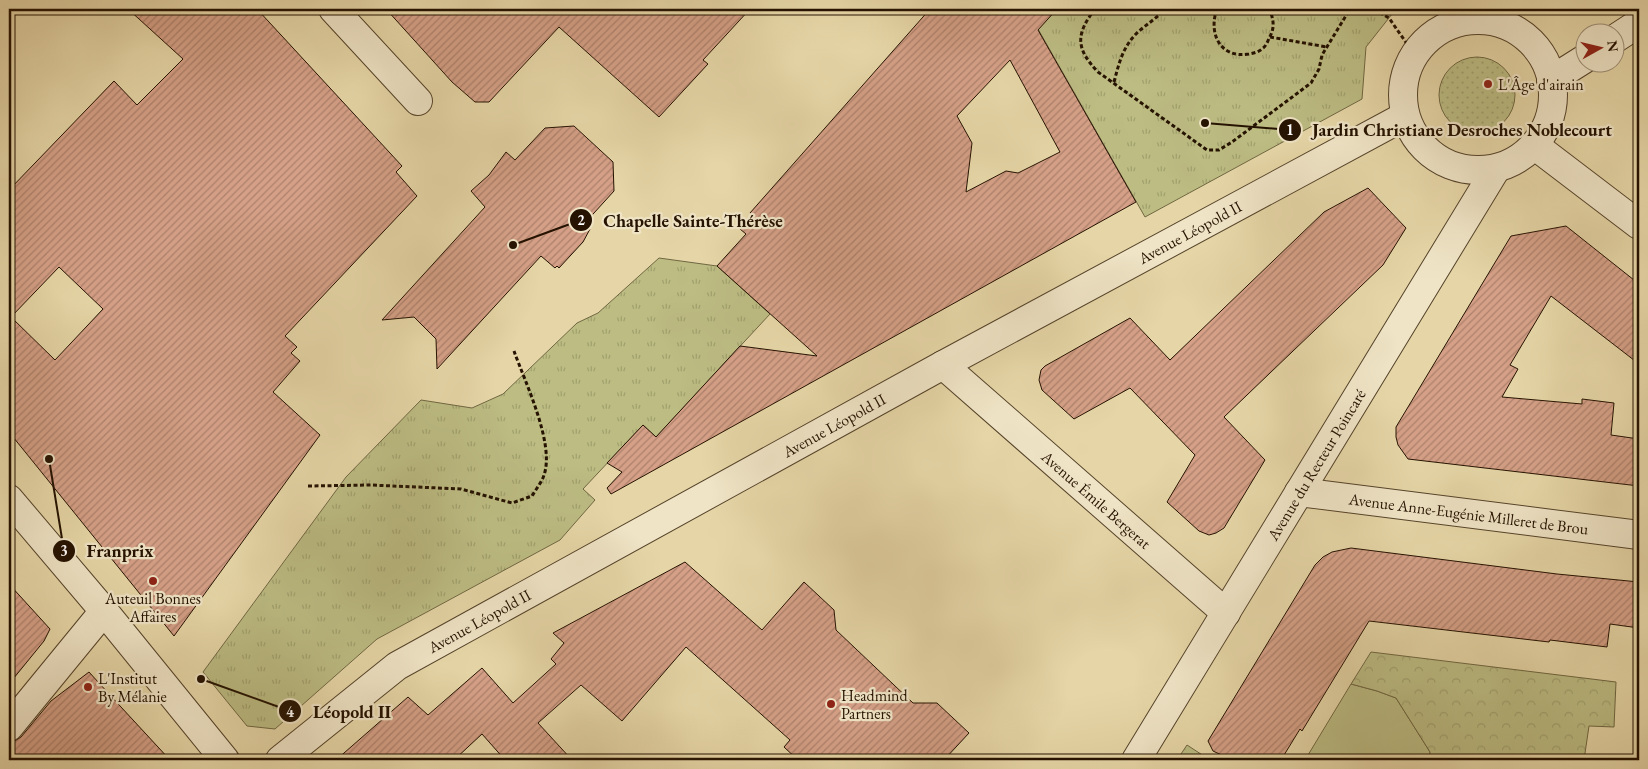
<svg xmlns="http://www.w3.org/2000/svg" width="1648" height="769" font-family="'EB Garamond',serif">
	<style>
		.grass { fill: #bcbc83; stroke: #706742 }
		.forest { fill: url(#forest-crowns); stroke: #706742 }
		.park { fill: url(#park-tufts); stroke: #706742 }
		.garden { fill: url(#garden-dots); stroke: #706742 }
		.building { fill: url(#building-hatch); stroke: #251201; fill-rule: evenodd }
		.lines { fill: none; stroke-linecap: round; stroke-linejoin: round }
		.minor-casing { stroke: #55432a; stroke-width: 30 }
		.path { stroke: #251201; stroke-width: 3; stroke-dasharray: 4 2.5; stroke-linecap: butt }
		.minor { stroke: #efe4c6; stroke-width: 28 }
		.poi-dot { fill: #8f2418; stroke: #efe4c6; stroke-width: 2 }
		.labels { text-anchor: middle; stroke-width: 4.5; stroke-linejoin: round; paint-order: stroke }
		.poi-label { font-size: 16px; fill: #251201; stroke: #efe4c6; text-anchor: start }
		.street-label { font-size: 16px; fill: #251201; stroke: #efe4c6 }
		.leader { fill: none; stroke: #251201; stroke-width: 2 }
		.callout-dot { fill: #251201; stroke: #efe4c6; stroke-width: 2 }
		.mark-label { font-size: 15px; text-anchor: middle; font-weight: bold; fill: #fff }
		.callout-label { font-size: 18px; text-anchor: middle; font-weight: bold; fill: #251201; stroke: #efe4c6; stroke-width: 4.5; stroke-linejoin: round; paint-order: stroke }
	</style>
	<defs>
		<pattern id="forest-crowns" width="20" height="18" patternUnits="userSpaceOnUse" patternTransform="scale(1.25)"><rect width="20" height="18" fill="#bcbc83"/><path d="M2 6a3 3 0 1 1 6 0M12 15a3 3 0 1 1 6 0" fill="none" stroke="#a1a16f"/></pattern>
		<pattern id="park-tufts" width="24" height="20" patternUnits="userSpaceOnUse" patternTransform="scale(1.25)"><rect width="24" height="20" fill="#bcbc83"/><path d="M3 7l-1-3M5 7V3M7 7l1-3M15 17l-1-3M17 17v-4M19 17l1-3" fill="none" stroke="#a1a16f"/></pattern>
		<pattern id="garden-dots" width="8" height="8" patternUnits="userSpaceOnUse" patternTransform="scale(1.25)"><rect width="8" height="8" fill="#bcbc83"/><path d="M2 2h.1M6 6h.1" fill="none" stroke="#a1a16f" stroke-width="1.8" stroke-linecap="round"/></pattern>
		<pattern id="building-hatch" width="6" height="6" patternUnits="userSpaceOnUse" patternTransform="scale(1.25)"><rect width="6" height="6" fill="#d5a087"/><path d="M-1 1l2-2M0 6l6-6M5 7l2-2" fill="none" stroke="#ad816c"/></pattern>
	</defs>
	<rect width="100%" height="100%" fill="#e6d6a7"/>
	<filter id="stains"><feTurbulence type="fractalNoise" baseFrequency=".004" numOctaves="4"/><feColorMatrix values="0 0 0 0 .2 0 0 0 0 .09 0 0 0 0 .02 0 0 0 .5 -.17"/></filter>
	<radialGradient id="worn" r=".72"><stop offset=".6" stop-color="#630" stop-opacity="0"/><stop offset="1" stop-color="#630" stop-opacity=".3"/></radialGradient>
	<path class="grass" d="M1351 684 1377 691 1396 698 1430 752V760H1305Z"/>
	<path class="forest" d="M1371 652 1616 682 1614 727 1589 726 1584 760H1430V752L1396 698 1377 691 1351 684Z
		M1187 745 1210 760H1177Z"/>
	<path class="park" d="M1057 9H1396L1366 47 1362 99 1145 217 1038 29Z
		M659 258 717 266 770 314 656 437 643 425 583 489 595 500 560 540 377 639 275 729 247 726 203 672 346 477 421 400 472 408 503 394 577 323 598 313Z"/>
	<path class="garden" d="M1439 95a38 38 0 1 1 76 0a38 38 0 1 1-76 0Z"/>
	<path class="building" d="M128 9H257L402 166 396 172 417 196 285 336 297 347 291 353 300 361 273 392 320 435 174 636 9 432V190L114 81 137 105 183 59ZM59 267 103 309 55 360 11 317Z
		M386 9H750L703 60 708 64 659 117 559 27 489 102H475L452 82Z
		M930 9H1057L1038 30 1136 202 611 494 607 488 622 472 607 463 643 425 656 437 740 346 817 356 717 266 746 234 740 229 752 215 750 213ZM1010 60 1060 152 1018 173 1006 171 966 192 972 143 957 116Z
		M574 126 613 162 614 191 584 224 590 229 583 242 559 268 557 266 555 268 541 256 437 369 436 339 414 317 382 320 485 207 471 191 489 175 506 152 515 160 545 128Z
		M1368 188 1406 228 1383 265 1224 417 1265 460 1224 528 1216 533 1209 535 1199 531 1167 502 1195 455 1130 388 1074 419 1042 390 1039 380 1041 370 1045 366 1130 318 1170 360 1324 212Z
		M1566 226 1639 284V364L1551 296 1510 365 1518 369 1502 397 1582 404V399L1614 403 1611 435 1639 439V486L1408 459 1398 445 1396 437V427L1511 236Z
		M1351 548 1557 574 1639 582V628L1610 624 1607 647 1550 640 1549 642 1369 621 1302 731 1300 729 1281 760H1232L1213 751 1208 741 1315 565 1323 557 1332 552Z
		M685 562 762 630 804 582 834 610 836 630 913 703H937L969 733 944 760H798L784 747 790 740 686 647 622 721 581 685 538 723 572 760H505L482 734 454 760H336L408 697 428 715 482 668 513 703 556 664 551 659 564 643 553 633Z
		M9 584 50 629 44 641 9 684Z
		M89 672 109 694 170 760H10L13 742 21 737 51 701Z"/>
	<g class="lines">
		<g class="minor-casing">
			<g id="minor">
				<path d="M333 9 418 101"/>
				<circle cx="1478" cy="95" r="75"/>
				<path d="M1616 38 1639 23"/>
				<path d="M1551 80 1586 58"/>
				<path d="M1534 145 1639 225"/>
				<path id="s1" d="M943 365 1226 613"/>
				<path id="s2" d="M1299 492 1639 535"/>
				<path d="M9 499 104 611 225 760"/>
				<path d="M9 727 104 611"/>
				<path id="s3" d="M280 760 397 666 943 365 1405 116"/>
				<path id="s4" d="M1136 760 1496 169"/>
			</g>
		</g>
		<path class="path" d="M1095 9C1076 34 1075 48 1098 72L1207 150H1219L1232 142 1311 83 1319 69 1322 55 1350 9
			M1204 9 1215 14
			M1217 9C1208 33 1220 59 1249 54 1254 53 1259 52 1263 48 1266 46 1268 41 1269 38 1275 29 1274 19 1269 9
			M1374 9 1389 18 1414 54
			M1270 37 1327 47
			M1114 82C1119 63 1123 46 1138 32 1147 24 1157 18 1165 9
			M308 486 371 485 461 489 512 503 532 496C536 489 542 482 544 475 555 444 525 382 514 351"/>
		<use href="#minor" class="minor"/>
	</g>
	<g class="poi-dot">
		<circle cx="1488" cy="84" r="5"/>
		<circle cx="153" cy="581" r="5"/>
		<circle cx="88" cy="687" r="5"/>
		<circle cx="831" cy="704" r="5"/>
	</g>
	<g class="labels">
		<g class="poi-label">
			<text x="1498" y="90">L'Âge d'airain</text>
			<text x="153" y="604" text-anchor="middle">Auteuil Bonnes<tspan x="153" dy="18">Affaires</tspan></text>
			<text x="98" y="684">L'Institut<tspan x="98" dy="18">By Mélanie</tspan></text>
			<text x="841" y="701">Headmind<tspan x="841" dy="18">Partners</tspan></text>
		</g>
		<g class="street-label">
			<text dy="6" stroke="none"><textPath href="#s3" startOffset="1054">Avenue Léopold II</textPath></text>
			<text dy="6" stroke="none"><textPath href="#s3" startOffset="649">Avenue Léopold II</textPath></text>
			<text dy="6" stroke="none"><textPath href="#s4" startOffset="346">Avenue du Recteur Poincaré</textPath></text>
			<text dy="6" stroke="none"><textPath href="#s1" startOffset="204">Avenue Émile Bergerat</textPath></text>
			<text dy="6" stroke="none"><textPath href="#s2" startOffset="171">Avenue Anne-Eugénie Milleret de Brou</textPath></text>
			<text dy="6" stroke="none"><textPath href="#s3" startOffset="244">Avenue Léopold II</textPath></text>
		</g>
	</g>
	<path class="leader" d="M1205 123L1290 130M513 245L581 220M49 459L64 551M201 679L290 711"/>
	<g class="callout-dot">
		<circle cx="1205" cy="123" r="5"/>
		<circle cx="513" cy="245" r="5"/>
		<circle cx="49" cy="459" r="5"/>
		<circle cx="201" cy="679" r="5"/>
		<circle cx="1290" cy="130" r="12"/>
		<circle cx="581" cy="220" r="12"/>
		<circle cx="64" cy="551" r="12"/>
		<circle cx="290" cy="711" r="12"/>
	</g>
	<g class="mark-label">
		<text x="1290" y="135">1</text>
		<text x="581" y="225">2</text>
		<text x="64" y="556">3</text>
		<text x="290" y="717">4</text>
	</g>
	<g class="callout-label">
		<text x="1462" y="136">Jardin Christiane Desroches Noblecourt</text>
		<text x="693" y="227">Chapelle Sainte-Thérèse</text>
		<text x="120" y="557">Franprix</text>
		<text x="352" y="718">Léopold II</text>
	</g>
	<rect width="1648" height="769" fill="none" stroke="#e6d6a7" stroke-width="30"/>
	<rect x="10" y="10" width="1628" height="749" fill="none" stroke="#251201" stroke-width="2.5"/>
	<rect x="15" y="15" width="1618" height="739" fill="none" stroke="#251201"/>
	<g transform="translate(1600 48) rotate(82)"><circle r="24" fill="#efe4c6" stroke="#9e9077"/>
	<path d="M0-4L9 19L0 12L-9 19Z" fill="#8f2418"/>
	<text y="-8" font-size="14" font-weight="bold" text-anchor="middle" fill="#251201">N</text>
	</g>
	<rect width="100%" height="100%" filter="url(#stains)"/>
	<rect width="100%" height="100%" fill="url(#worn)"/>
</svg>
